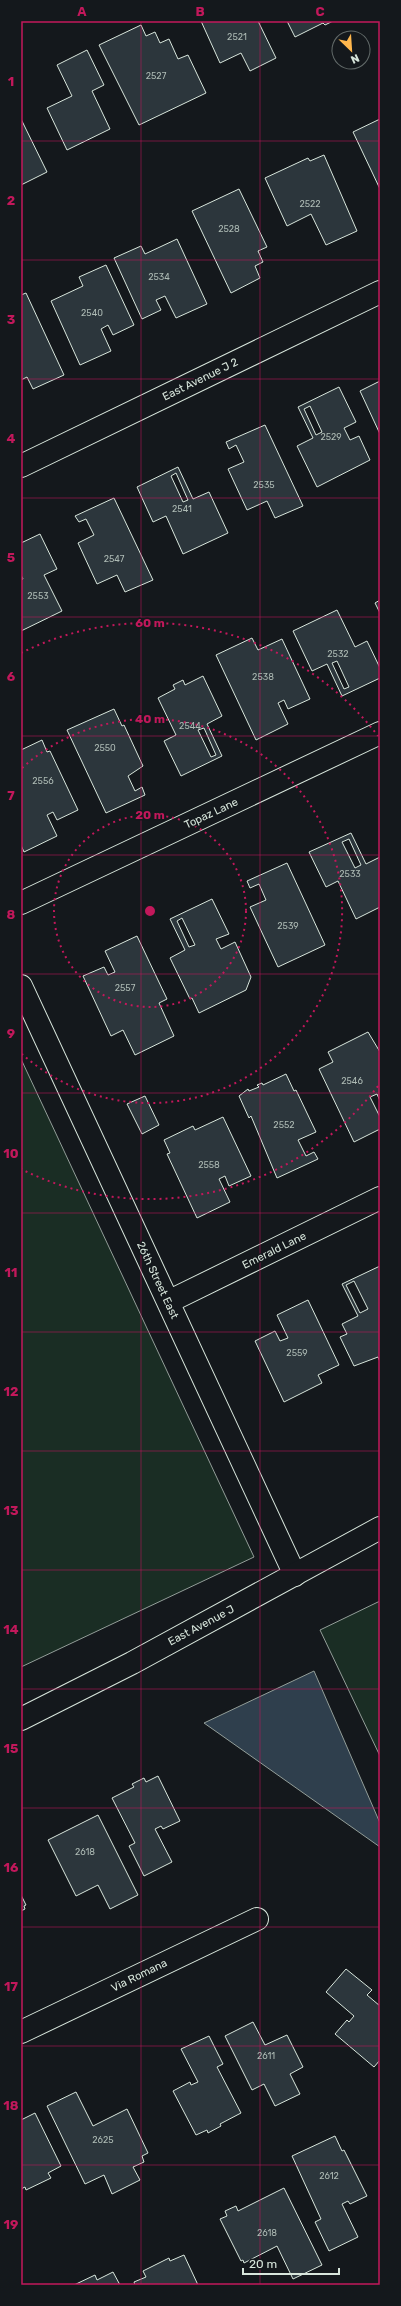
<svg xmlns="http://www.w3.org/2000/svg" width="401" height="2306" font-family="Rubik,sans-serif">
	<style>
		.green { fill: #1a2d24; stroke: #939e99 }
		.water { fill: #2f3f4d; stroke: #939e99 }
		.building { fill: #2c363c; stroke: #d8e6dc; fill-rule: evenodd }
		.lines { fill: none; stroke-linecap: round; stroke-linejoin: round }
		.minor-casing { stroke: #d8e6dc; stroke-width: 24 }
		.primary-casing { stroke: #d8e6dc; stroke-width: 24 }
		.minor { stroke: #14181c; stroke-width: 22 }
		.primary { stroke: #14181c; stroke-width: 22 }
		.grid { fill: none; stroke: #c2185b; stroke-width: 1; stroke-opacity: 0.55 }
		.ring { fill: none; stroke: #c2185b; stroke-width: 2; stroke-dasharray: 2 4 }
		.labels { text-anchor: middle; stroke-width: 3; stroke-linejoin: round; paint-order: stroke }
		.number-label { font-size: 9px; fill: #adbab4 }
		.street-label { font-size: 11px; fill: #d8e6dc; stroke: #14181c }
		.centre { fill: #c2185b; stroke: #14181c; stroke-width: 2 }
		.ring-label { font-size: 12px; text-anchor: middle; font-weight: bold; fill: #c2185b; stroke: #14181c; stroke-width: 3; stroke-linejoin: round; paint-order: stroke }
		.neatline { fill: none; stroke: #c2185b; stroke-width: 1.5 }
		.grid-label { font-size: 13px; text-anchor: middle; font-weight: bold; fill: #c2185b }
	</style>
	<rect width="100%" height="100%" fill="#14181c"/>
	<path class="green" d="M21 1059 254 1557 21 1667Z
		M380 1601V1756L320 1630Z"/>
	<path class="water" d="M314 1671 380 1823V1847L204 1723Z"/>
	<path class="building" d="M201 21H258L276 58 250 71 241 53 220 63Z
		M287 21H333L325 25 323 23 295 37Z
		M141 25 146 36 155 32 160 43 169 39 178 59 188 55 206 93 139 125 99 45Z
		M87 50 104 85 92 91 110 129 67 150 47 108 72 96 57 65Z
		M21 119 47 172 21 185Z
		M380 119V189L353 132Z
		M324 155 357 231 326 245 311 214 287 226 265 178 308 158 310 161Z
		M239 189 267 247 258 251 263 262 255 266 260 278 231 293 192 211Z
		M177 239 207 304 176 318 165 296 156 300 161 310 142 319 114 258 141 246 145 254Z
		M106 265 134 325 113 335 108 325 101 329 111 351 80 365 51 301 83 286 79 277Z
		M26 293 64 375 33 389 27 377 21 380V295Z
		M380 381V434L360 391Z
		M339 387 356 422 344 428 350 440 359 436 370 460 317 487 297 446 313 438 298 407ZM310 406 322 432 316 435 304 409Z
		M265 425 303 506 275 518 267 501 247 510 228 469 244 462 236 445 229 449 226 442Z
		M178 467 193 499 209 492 228 533 183 554 166 516 153 522 137 487ZM176 473 188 500 183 502 171 476Z
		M114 498 153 580 125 592 117 575 97 584 78 543 94 535 86 519 79 522 75 516Z
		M40 534 57 569 44 575 62 611 21 631V580L23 579 21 575V543Z
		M380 600V613L375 603Z
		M337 610 355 647 367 641 380 668V678L342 696 327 664 312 671 293 631ZM337 661 349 687 344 689 332 663Z
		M252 638 258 650 282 639 310 699 288 709 284 700 278 703 288 724 256 740 216 655Z
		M203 676 222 716 207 724 222 756 181 776 164 741 176 735 158 698 175 689 173 685 183 680 185 685ZM204 728 216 755 211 757 198 730Z
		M114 709 122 726 124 725 143 766 128 776 135 791 142 787 145 795 106 813 67 730Z
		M42 740 47 752 50 751 78 810 57 820 53 812 47 815 57 836 24 852 21 845V750Z
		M351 833 366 864 380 857V907L356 919 338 881 326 887 309 852ZM349 839 361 865 355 868 342 842Z
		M287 863 325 945 278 967 250 907 266 900 259 884 250 888 247 881Z
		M212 899 229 934 216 939 221 949 235 942 251 977 246 990 199 1013 192 998 190 999 170 958 185 950 170 919ZM182 918 195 945 189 947 177 921Z
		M137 936 167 999 159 1003 174 1036 135 1055 123 1030 111 1036 83 976 104 967 108 975 115 972 105 951Z
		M368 1032 380 1052V1101L377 1094 370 1097 380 1117V1129L354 1142 319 1069 333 1062 328 1052Z
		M286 1074 294 1091 296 1090 316 1132 298 1140 306 1156 314 1152 318 1159 277 1178 251 1116 249 1118 239 1096 248 1089 249 1091 259 1087 257 1085 262 1083 263 1085Z
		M145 1096 159 1125 142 1134 127 1104Z
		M223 1117 251 1176 229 1186 225 1176 219 1179 230 1202 197 1218 167 1154 170 1153 164 1140 193 1126 195 1130Z
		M380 1266V1362L378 1357 354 1366 340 1337 347 1334 342 1324 358 1316 342 1284ZM354 1281 368 1309 360 1313 346 1285Z
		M308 1300 339 1365 318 1375 322 1383 284 1402 255 1341 275 1331 280 1341 288 1338 277 1315Z
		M158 1776 180 1821 163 1829 161 1826 155 1829 172 1862 144 1876 129 1846 135 1843 112 1798 134 1787 132 1784 144 1778 146 1782Z
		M98 1815 138 1895 110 1909 98 1885 76 1896 48 1840Z
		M21 1895 26 1905 24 1906 25 1909 21 1911Z
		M346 1969 372 1990 367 1995 380 2006V2060L374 2067 335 2034 347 2020 349 2022 354 2016 326 1992Z
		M253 2022 265 2045 287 2035 303 2067 290 2074 300 2094 275 2106 264 2084 252 2090 225 2036Z
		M209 2036 223 2064 217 2067 241 2113 220 2124 221 2126 208 2133 207 2130 196 2135 173 2091 190 2082 191 2085 198 2082 181 2049Z
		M76 2092 93 2126 127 2109 148 2153 142 2156 144 2162 133 2167 140 2180 112 2194 104 2175 85 2184 47 2106Z
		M35 2113 61 2166 48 2173 51 2178 26 2190 25 2187 21 2189V2120Z
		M335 2136 342 2151 344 2150 367 2196 350 2204 348 2201 342 2204 358 2237 329 2251 315 2222 321 2219 292 2156Z
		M284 2188 322 2265 293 2279 277 2246 244 2263 243 2260 241 2261 220 2219 227 2216 225 2211 236 2206 238 2211Z
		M184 2255 198 2285H135L134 2282 146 2277 143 2271 169 2258 170 2261Z
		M113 2272 120 2285H74L95 2275 97 2280Z"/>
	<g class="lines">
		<g class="minor-casing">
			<path id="minor" d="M21 466 380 292
				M21 903 380 733
				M21 986 295 1575
				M168 1302 380 1198
				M21 2032 257 1919"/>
		</g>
		<g class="primary-casing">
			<path id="primary" d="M21 1719 132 1663 380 1528"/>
		</g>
		<use href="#minor" class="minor"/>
		<use href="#primary" class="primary"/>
	</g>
	<path class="grid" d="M141 21V2285M260 21V2285M21 141H380M21 260H380M21 379H380M21 498H380M21 617H380M21 736H380M21 855H380M21 974H380M21 1093H380M21 1213H380M21 1332H380M21 1451H380M21 1570H380M21 1689H380M21 1808H380M21 1927H380M21 2046H380M21 2165H380"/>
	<g class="ring">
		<circle cx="150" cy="911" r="96"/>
		<path d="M22 768A192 192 0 1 1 22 1054"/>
		<path d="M378 1086A288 288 0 0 1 21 1169M21 653A288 288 0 0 1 378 736"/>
	</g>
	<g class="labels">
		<g class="number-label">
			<text x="237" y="40">2521</text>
			<text x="156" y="79">2527</text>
			<text x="310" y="207">2522</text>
			<text x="229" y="232">2528</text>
			<text x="159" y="280">2534</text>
			<text x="92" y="316">2540</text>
			<text x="331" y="440">2529</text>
			<text x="264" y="488">2535</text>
			<text x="182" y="512">2541</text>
			<text x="114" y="562">2547</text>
			<text x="38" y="599">2553</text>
			<text x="338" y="657">2532</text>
			<text x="263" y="680">2538</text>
			<text x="190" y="729">2544</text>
			<text x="105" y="751">2550</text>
			<text x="43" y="784">2556</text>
			<text x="350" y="877">2533</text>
			<text x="288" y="929">2539</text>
			<text x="125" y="991">2557</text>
			<text x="352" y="1084">2546</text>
			<text x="284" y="1128">2552</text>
			<text x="209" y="1168">2558</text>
			<text x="297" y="1356">2559</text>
			<text x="85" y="1855">2618</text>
			<text x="266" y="2059">2611</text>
			<text x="103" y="2143">2625</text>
			<text x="329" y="2179">2612</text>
			<text x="267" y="2236">2618</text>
		</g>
		<g class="street-label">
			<text transform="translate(200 379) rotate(-26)" y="4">East Avenue J 2</text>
			<text transform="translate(211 813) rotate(-25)" y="4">Topaz Lane</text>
			<text transform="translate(274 1250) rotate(-26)" y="4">Emerald Lane</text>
			<text transform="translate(158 1280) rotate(65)" y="4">26th Street East</text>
			<text transform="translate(201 1625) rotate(-28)" y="4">East Avenue J</text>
			<text transform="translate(139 1975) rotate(-26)" y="4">Via Romana</text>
		</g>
	</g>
	<circle cx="150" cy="911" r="6" class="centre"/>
	<g class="ring-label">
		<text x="150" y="627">60 m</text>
		<text x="150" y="723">40 m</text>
		<text x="150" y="819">20 m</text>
	</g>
	<rect width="401" height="2306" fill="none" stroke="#14181c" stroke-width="44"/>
	<g transform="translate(351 50) rotate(155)"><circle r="19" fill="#14181c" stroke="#626a69"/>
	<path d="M0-3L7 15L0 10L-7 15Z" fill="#ffb74d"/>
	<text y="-6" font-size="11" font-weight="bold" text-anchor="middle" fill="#d8e6dc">N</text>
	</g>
	<path d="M243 2268v6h96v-6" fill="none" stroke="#d8e6dc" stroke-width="2"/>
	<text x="249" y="2268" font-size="12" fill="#d8e6dc" stroke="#14181c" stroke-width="3" paint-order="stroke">20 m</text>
	<rect x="22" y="22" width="357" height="2262" class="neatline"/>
	<g class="grid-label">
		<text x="82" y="16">A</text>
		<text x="200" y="16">B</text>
		<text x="320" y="16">C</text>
		<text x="11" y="86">1</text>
		<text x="11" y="205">2</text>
		<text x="11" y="324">3</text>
		<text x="11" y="443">4</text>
		<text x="11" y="562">5</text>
		<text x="11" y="681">6</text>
		<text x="11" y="800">7</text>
		<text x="11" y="919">8</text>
		<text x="11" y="1038">9</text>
		<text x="11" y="1158">10</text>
		<text x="11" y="1277">11</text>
		<text x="11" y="1396">12</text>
		<text x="11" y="1515">13</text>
		<text x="11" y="1634">14</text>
		<text x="11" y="1753">15</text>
		<text x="11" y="1872">16</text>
		<text x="11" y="1991">17</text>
		<text x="11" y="2110">18</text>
		<text x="11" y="2229">19</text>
	</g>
</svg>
